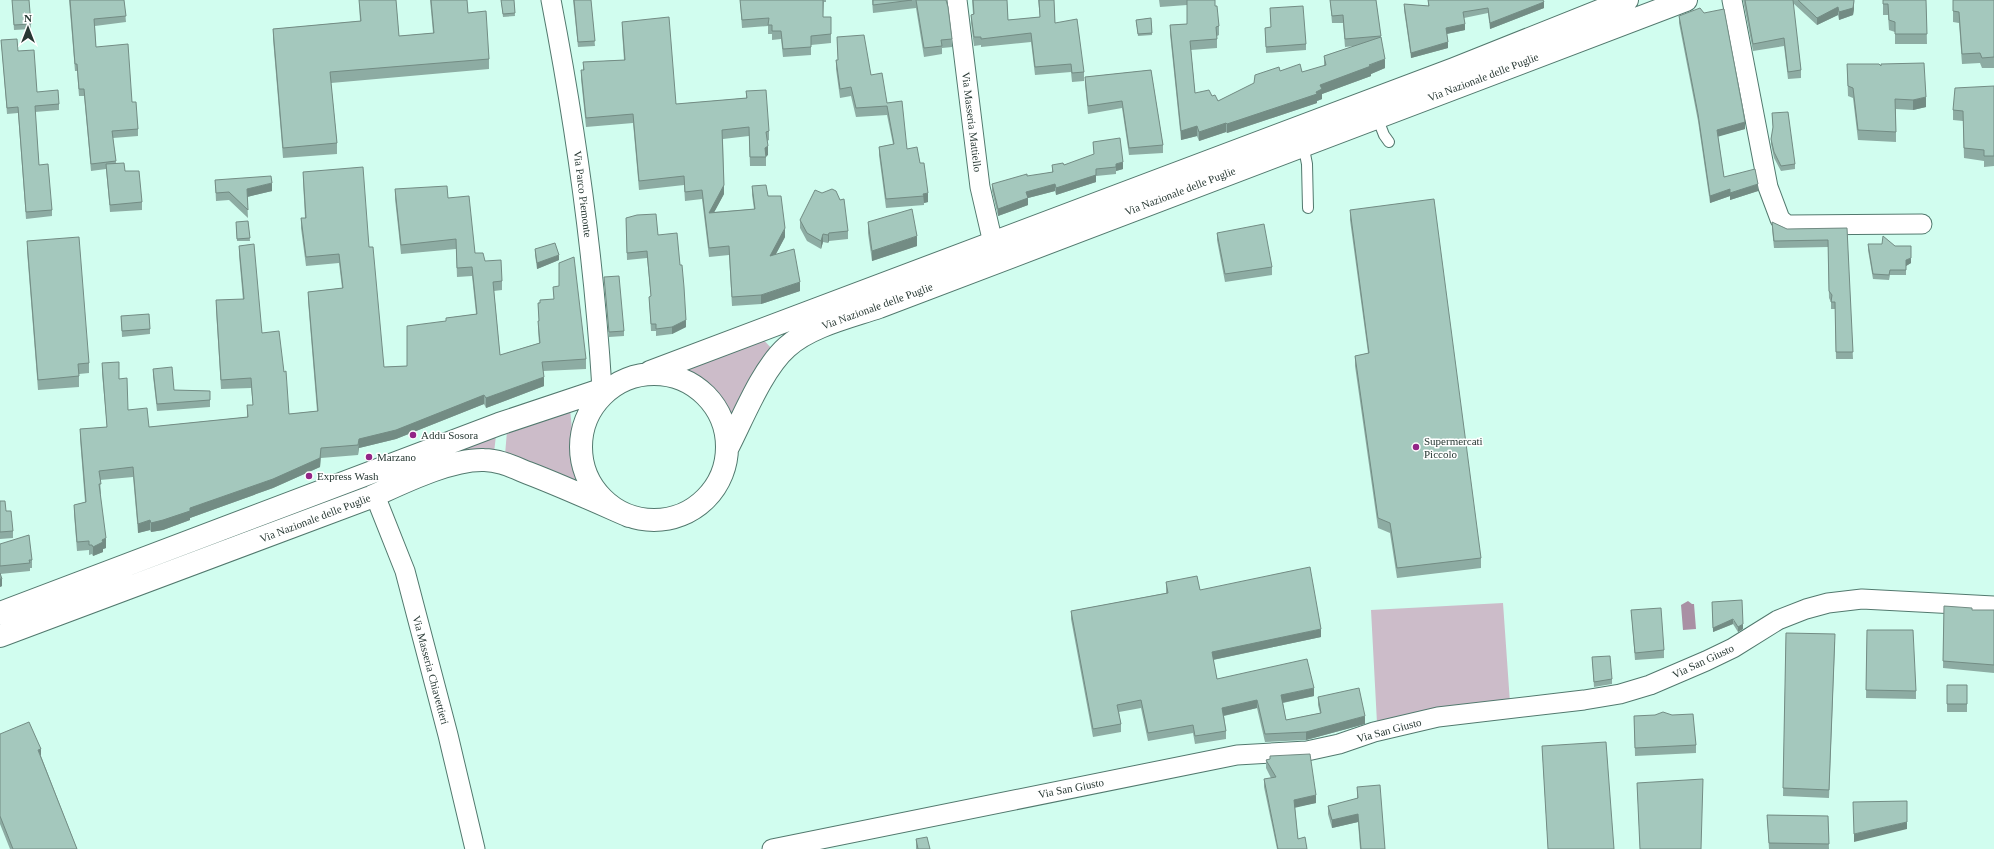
<svg xmlns="http://www.w3.org/2000/svg" width="1994" height="849" font-family="'Times New Roman',serif">
	<style>
		.green { fill: #ccbcc9 }
		.water { fill: #a990a4 }
		.lines { fill: none; stroke-linecap: round; stroke-linejoin: round }
		.service-casing { stroke: #52796e; stroke-width: 12 }
		.minor-casing { stroke: #52796e; stroke-width: 21 }
		.primary-casing { stroke: #52796e; stroke-width: 24 }
		.service { stroke: #fff; stroke-width: 10 }
		.minor { stroke: #fff; stroke-width: 19 }
		.primary { stroke: #fff; stroke-width: 22 }
		.wall { fill: #8daca3 }
		.shaded-wall { fill: #738c84 }
		.building { fill: #a4c8bd; stroke: #738c84 }
		.poi-dot { fill: #932587; stroke: #fff; stroke-width: 1.5 }
		.labels { text-anchor: middle; stroke-width: 3; stroke-linejoin: round; paint-order: stroke }
		.street-label { font-size: 11px; fill: #273833; stroke: #fff }
		.poi-label { font-size: 11px; fill: #273833; stroke: #fff; text-anchor: start }
	</style>
	<rect width="100%" height="100%" fill="#d1fdef"/>
	<path class="green" d="M760 336 773 350 731 428C722 399 705 382 678 370Z
		M570 409 575 459 582 485 505 455 507 431Z
		M496 435 494 453 418 463Z
		M1503 603 1510 703 1377 723 1371 610Z"/>
	<path class="water" d="M1688 601 1692 604H1694L1696 629 1683 630 1681 605Z"/>
	<g class="lines">
		<g class="service-casing">
			<path id="service" d="M1377 117 1384 135 1389 142
				M1303 144 1307 164 1308 208"/>
		</g>
		<g class="minor-casing">
			<path id="minor" d="M551 0C576 129 594 258 602 389
				M957 0 980 187 993 243
				M1732 0 1768 187 1780 219 1787 225 1922 224
				M371 497 378 503 405 571 448 735 475 849
				M772 849 1237 755 1307 751 1339 744 1374 732 1438 717 1584 700 1620 694 1650 685 1706 661 1733 648 1778 620 1806 609 1828 603 1862 599 1994 606"/>
		</g>
		<g class="primary-casing">
			<path id="primary" d="M650 372 1454 69 1627 0
				M581 447a73 73 0 1 1 146 0a73 73 0 1 1-146 0Z
				M727 449C743 418 762 369 787 347 810 326 850 317 879 307L1686 0
				M0 613 499 424 607 388
				M0 636 371 497C402 483 450 459 484 460 499 460 513 467 528 473 562 486 595 501 629 516"/>
		</g>
		<use href="#service" class="service"/>
		<use href="#minor" class="minor"/>
		<use href="#primary" class="primary"/>
	</g>
	<path class="wall" d="M12 0H29L31 29 14 30Z
		M69 0H124L126 22 95 26 96 47 132 102 138 129V136L113 138 116 163 125 171 142 202V210L110 212 106 169 91 171 84 96H79L77 71H75Z
		M359 0H396L399 36 433 33 430 0H467L468 13 489 59V69L331 83 337 143V154L283 158 273 39V29L360 21Z
		M501 0H514L515 16 503 17Z
		M573 0H591L595 46 578 47Z
		M740 0H826V2H824L823 17 831 34V43L811 45V55L783 57 781 39 772 40V34H768V26L742 28Z
		M872 0H946L952 39V47L942 48V54L924 57 916 8 873 13Z
		M972 0H1007L1008 20 1040 17 1038 0H1054L1055 23 1084 72V81L1072 82 1071 72 1035 75 1031 42 981 47V45L974 46 971 23V15L973 14Z
		M1159 0H1215V6L1219 26V35L1217 36V48L1191 50 1195 93 1212 96 1218 101 1280 71 1302 72 1324 66V56L1355 46 1345 47 1343 23H1332L1330 0H1376L1385 68 1371 74V76L1322 94V99L1317 101V103L1227 133 1226 132 1199 141 1197 136 1181 140 1170 34V25L1187 24V5L1160 7Z
		M1428 0H1543L1544 8 1490 29 1488 13 1464 18 1465 30 1447 34 1448 48 1411 58 1404 10V4L1428 6Z
		M1743 0H1854V9L1853 15 1839 20 1838 15 1817 25 1793 3 1801 70V78L1788 79 1784 46 1753 51Z
		M1883 0H1926L1927 44H1895V32L1889 30 1888 15H1883Z
		M1953 0H1994V68H1982L1980 63 1962 64 1959 23 1953 22Z
		M1270 8 1306 44V50L1266 53 1265 28 1271 27Z
		M1679 16 1745 129 1718 136 1724 177 1758 191 1730 200V196L1710 203 1698 121 1679 23Z
		M1151 18 1152 35 1138 36 1136 20Z
		M622 22 676 104 746 98V91L769 131V140L767 141 768 155 766 156V166H750L749 136 723 139 724 194 714 212 754 209 752 195V186L768 196 785 237 776 254 800 291 761 304 732 306 729 255 709 257 702 199 685 201 684 185 639 190 633 123 586 127 581 79V70H583V62L624 60 622 31Z
		M837 37 871 75 887 103 928 202 924 203V205L886 208 879 155V147L893 144 887 115 856 117 851 96 840 98 836 69V60H838Z
		M1 40 18 51 37 92 59 104V110L35 112 39 165 52 210V216L26 219 18 113 7 114Z
		M1847 64 1881 66 1926 107 1913 110 1896 109V142L1858 140 1853 98 1848 96Z
		M1151 70 1163 145V153L1129 155 1122 108 1088 114 1085 84V77Z
		M1994 86V166L1984 167V161L1964 158 1963 121 1953 120V110Z
		M1772 113 1795 164V169L1781 171 1774 158 1771 144V139L1773 129Z
		M1093 142 1123 169 1116 171V174L1096 176V182L1056 195 1055 191 1028 198V205L998 216 992 191V184L1052 172V165H1064L1094 155Z
		M303 172 369 247 384 367 407 366 446 321V318L476 314 472 276 457 277 456 249 401 254 395 199V189L448 198 475 253 485 261 502 281V290L494 291 500 355 539 343 538 330V321H539L538 303 554 299 553 287 586 359V369L543 371 544 386 486 408 484 404 396 439 359 448 358 455 321 458 320 467 273 488 190 518V520L163 530 151 532 150 530 138 533 133 477 100 480 101 494H100L106 548 103 549V552L93 556 92 554 89 555V550L77 551 74 514V505L85 502 80 439V429L107 427 102 373V363L119 379 128 410 149 427 247 417V405H253L251 388 221 389 216 310V300H243L239 255V246L262 333 284 372 289 414 317 411 308 301V292L342 288 339 263 306 266 301 228V218H305L303 181Z
		M215 180 272 191 247 197 248 218 229 200 216 201Z
		M1350 210 1481 558V568L1397 578 1390 533 1378 528 1355 366V356L1368 353 1350 220Z
		M626 218 658 235 680 265 686 327 672 334 656 336V331H651L649 297H651L647 258 627 260Z
		M800 220 848 231V239L829 241 828 243 823 242 821 249 807 241 800 228Z
		M248 221 250 241H237L236 225Z
		M868 222 917 246 872 261 868 233Z
		M1772 222 1787 229 1847 228 1853 359H1836L1835 309H1831V302L1829 298 1828 247 1774 248 1772 229Z
		M1217 233 1272 267V275L1225 282 1217 240Z
		M27 241 89 363V373L79 374V387L38 390 27 251Z
		M1868 244 1911 263 1906 266V275H1890L1889 280 1873 279 1868 250Z
		M535 249 559 260 537 269 535 255Z
		M604 277 624 331V336L609 337Z
		M121 316 150 329V334L122 337Z
		M153 369 174 390 210 391V407L157 411 153 376Z
		M0 501 13 531V538L0 539Z
		M0 544 32 560V568H30V571L0 574 2 586 0 587Z
		M1166 582 1200 590 1321 637 1213 660 1217 679 1314 696 1283 703 1286 720 1320 713 1318 705V697L1365 724 1306 740 1265 742 1257 708 1224 716 1226 731V739L1195 744 1193 733 1148 741 1141 708 1119 712 1121 724V732L1093 737 1071 619V611L1166 593Z
		M1712 602 1743 629 1738 632 1733 624 1713 632Z
		M1944 606 1972 610H1994V673L1943 668Z
		M1631 610 1664 650V658L1635 660Z
		M1867 630 1916 691V699L1866 698Z
		M1786 633 1835 642 1829 798 1783 796Z
		M1592 657 1612 679V684L1594 687Z
		M1947 685H1967V712H1947Z
		M1634 716 1696 745V753L1635 756Z
		M0 734 41 756 77 849H10L0 824Z
		M1542 746 1614 849H1548Z
		M1270 756 1316 803 1295 807 1298 839 1307 849H1277L1264 787V779L1271 778 1266 768V760L1270 759Z
		M1637 783 1701 849H1640Z
		M1357 787 1385 849H1360L1358 822 1332 828 1328 814V806L1357 799Z
		M1767 815 1828 816 1829 849H1769Z
		M916 839 930 849H916Z"/>
	<path class="shaded-wall" d="M1854 1V9L1853 15 1839 20V12Z
		M1544 2V8L1490 29V23Z
		M1838 7V15L1817 25V18Z
		M1465 24V30L1446 34V28Z
		M1448 42V48L1411 58V53Z
		M1385 59V68L1371 74V76L1322 94V99L1317 101V103L1227 133V124L1316 92 1320 85Z
		M1926 97V107L1913 110V100Z
		M1745 122V129L1717 137V130Z
		M1226 123V132L1199 141V132Z
		M1197 126V136L1181 140V131Z
		M768 146V155L765 157V148Z
		M1123 162V169L1116 171V164Z
		M1096 169V182L1056 195V188Z
		M272 183V191L247 197V189Z
		M1055 184V191L1028 198V205L998 216V209L1026 192Z
		M1758 184V191L1730 200V193Z
		M724 185V194L709 222V213Z
		M1730 189V196L1710 203V196Z
		M928 193V202L924 203 923 194Z
		M785 228V237L770 265V256Z
		M829 233V241L828 243V235Z
		M823 234V242L821 249V241Z
		M917 236V246L872 261V251Z
		M559 255V260L537 269V263Z
		M1911 258V263L1906 266V275V260Z
		M800 282V291L761 304V295Z
		M686 320V327L672 334V327Z
		M544 377V386L486 408V398Z
		M484 395V404L396 439 359 448 358 455 359 439Z
		M321 448 320 467 273 488 190 518V520L163 530 151 532V523Z
		M150 520V530L138 533V524Z
		M106 538V548L103 549V552L93 556V547L102 540Z
		M0 579H2V586L0 587Z
		M1733 619V624L1713 632V628Z
		M1743 624V629L1738 632V627Z
		M1321 629V637L1212 660V652Z
		M1314 688V696L1281 703V695Z
		M1257 700V708L1222 716V708Z
		M1365 716V724L1306 740V732Z
		M41 749V757L38 750Z
		M1316 795V803L1294 808V800Z
		M1358 814V822L1332 828V820Z
		M1907 822V829L1854 842V834Z"/>
	<path class="building" d="M12 0H29L31 24 14 25Z
		M70 0H124L126 16 94 19 96 47 128 44 132 102H136L138 129 112 131 116 161 91 164 84 89H79L77 64H75Z
		M359 0H396L399 36 434 33 431 0H467L468 13 486 11 489 59 330 72 337 143 283 148 273 29 361 21Z
		M501 0H514L515 13 503 14Z
		M574 0H591L595 41 578 42Z
		M740 0H823V17H831V34L811 36V47L783 49 781 31H772V25H768L769 18 742 20Z
		M873 0H912L873 5Z
		M916 0H946L948 7 952 39 941 40 942 46 924 48Z
		M973 0H1007L1008 20 1040 17 1039 0H1054L1055 23 1077 19 1084 72 1072 73 1071 64 1035 67 1031 33 981 39V37H974L971 15 974 14Z
		M1187 0H1215V6H1217L1219 26 1216 27 1217 39 1190 41 1195 93 1209 90 1212 96 1215 95 1218 101 1254 83 1255 75 1279 67 1280 71 1300 64 1302 72 1326 65 1324 56 1381 37 1385 59 1369 65 1371 66 1320 85 1322 89 1316 92 1317 94 1227 124 1226 123 1199 132 1197 126 1181 131 1170 25 1187 24Z
		M1330 0H1376L1381 36 1345 39 1343 15 1332 16Z
		M1428 0H1543L1544 2 1490 23 1488 8 1463 12 1465 24 1446 28 1448 42 1411 53 1404 4 1429 6Z
		M1745 0H1793L1801 70 1788 72 1784 38 1753 44Z
		M1798 0H1854V1L1853 8 1839 12 1838 7 1817 18Z
		M1883 0H1926L1927 34H1895V22L1889 20 1888 4H1883Z
		M1953 0H1994V57L1982 58 1980 53 1962 54 1959 12 1953 11Z
		M1303 6 1306 44 1266 47 1265 28 1271 27 1270 8Z
		M1700 8 1704 13 1724 9 1742 105 1745 122 1717 130 1724 177 1755 169 1758 184 1730 193V189L1710 196 1698 114 1679 16Z
		M669 17 676 104 747 98 746 91 766 90 769 131 766 132 768 146 765 148 766 157H750L749 127 722 130 724 185 709 213 755 209 752 186 766 185 768 196H781L785 228 770 256 794 249 800 282 761 295 732 297 729 246 709 248 702 190 685 192 684 176 639 181 633 114 586 118 581 70H584L583 62 625 60 622 22Z
		M1151 18 1152 33 1138 34 1136 20Z
		M864 35 871 75 882 73 887 103 902 101 907 149 917 147 920 163H924L928 193 923 194 924 196 886 199 879 147 894 144 887 106 856 108 851 87 840 89 836 60H838L837 37Z
		M17 39 18 51 34 50 37 92 58 90 59 104 35 106 39 165 48 164 52 210 26 212 18 107 7 108 1 40Z
		M1924 63 1926 97 1913 100 1895 99 1896 132 1858 130 1853 88 1848 86 1847 64H1879L1881 66V64Z
		M1151 70 1163 145 1129 148 1122 101 1088 106 1085 77Z
		M1994 86V156H1984V150L1964 148 1963 111 1953 110 1955 88Z
		M1788 112 1795 164 1781 166 1774 152 1771 139 1773 127 1772 113Z
		M1120 138 1123 162 1116 164V167L1096 169V175L1056 188 1055 184 1026 192 1028 198 998 209 992 184 1027 174V176L1053 172 1052 165 1063 163 1064 165 1094 154 1093 142Z
		M124 163 125 171H139L142 202 110 205 106 164Z
		M363 167 369 247H373L384 367 407 366V326L446 321V318L477 314 472 267 457 268 456 239 401 245 395 189 447 186 448 198 469 196 475 253H483L485 261 501 260 502 281 493 282 500 355 540 343 538 321H539L538 303H540V300L554 299 553 287 559 286V263L574 257 586 359 542 362 544 377 486 398 484 395 396 430 359 439 358 445 321 448 320 458 273 479 190 508V511L163 520 151 523 150 520 138 524 133 467 99 471 101 484H99L106 538 102 540 103 542 93 547 92 545H89V541L77 542 74 505 86 502 80 429 107 427 102 363 119 362V379L127 378 128 410 147 408 149 427 248 417 247 405H253L251 378 221 380 216 300 244 299 239 246 254 244 262 333 279 331 284 372 286 371 289 414 318 411 308 292 343 288 339 254 306 257 301 218H306L303 172Z
		M271 176 272 183 247 189 248 210 229 192 216 193 215 180Z
		M832 189 836 191 840 200 844 199 848 231 829 233 828 235 823 234 821 241 807 233 800 220 815 190 822 193Z
		M1434 199 1481 558 1397 568 1390 523 1378 518 1355 356 1369 353 1350 210Z
		M912 209 917 236 872 251 868 222Z
		M656 214 658 235 677 233 680 265H682L684 287 686 320 672 327 656 329V324H651L649 297 651 296 647 251 627 253 626 218 637 215Z
		M248 221 250 238 237 239 236 222Z
		M1772 222 1787 229 1847 228 1853 352H1836L1835 302H1831L1832 295 1829 291 1828 240 1774 241Z
		M1264 224 1272 267 1225 274 1217 233Z
		M1883 236 1895 246H1911V258L1906 260V270H1890L1889 275 1873 274 1868 244H1882Z
		M79 237 89 363 78 364 79 376 38 380 27 241Z
		M555 243 559 255 537 263 535 249Z
		M619 276 624 331 609 332 604 277Z
		M149 314 150 329 122 331 121 316Z
		M172 367 174 390 210 391V400L157 404 153 369Z
		M0 501H5L6 511H11L13 531 0 532Z
		M29 535 32 560H29L30 563 0 566V544Z
		M1310 567 1321 629 1212 652 1217 679 1307 659 1314 688 1281 695 1286 720 1321 713 1318 697 1359 688 1365 716 1306 732 1265 734 1257 700 1222 708 1226 731 1195 736 1193 725 1148 733 1141 700 1117 705 1121 724 1093 729 1071 611 1168 593 1166 582 1197 576 1200 590Z
		M0 573 2 579H0Z
		M1742 600 1743 624 1738 627 1733 619 1713 628 1712 602Z
		M1944 606 1972 608V610H1994V665L1943 661Z
		M1661 608 1664 650 1635 653 1631 610Z
		M1867 630H1913L1916 691 1866 690Z
		M1786 633 1835 634 1829 790 1783 788Z
		M1610 656 1612 679 1594 682 1592 657Z
		M1947 685H1967V704H1947Z
		M1663 712 1672 715 1693 714 1696 745 1635 748 1634 716 1655 715Z
		M29 722 41 749 38 750 77 849H13L0 816V734Z
		M1606 742 1614 849H1548L1542 746Z
		M1310 754 1316 795 1294 800 1298 839 1305 837 1307 849H1278L1264 779 1276 777 1266 760 1270 759V756Z
		M1703 779 1701 849H1640L1637 783Z
		M1380 785 1385 849H1361L1358 814 1332 820 1328 806 1358 798 1357 787Z
		M1907 801V822L1854 834 1853 802Z
		M1767 815 1828 816 1829 844 1769 843Z
		M927 837 930 849H918L916 839Z"/>
	<g class="poi-dot">
		<circle cx="413" cy="435" r="4"/>
		<circle cx="1416" cy="447" r="4"/>
		<circle cx="369" cy="457" r="4"/>
		<circle cx="309" cy="476" r="4"/>
	</g>
	<g class="labels">
		<g class="street-label">
			<text transform="translate(1483 77) rotate(-21)" y="4">Via Nazionale delle Puglie</text>
			<text transform="translate(972 122) rotate(83)" y="4">Via Masseria Mattiello</text>
			<text transform="translate(1180 191) rotate(-21)" y="4">Via Nazionale delle Puglie</text>
			<text transform="translate(583 194) rotate(83)" y="4">Via Parco Piemonte</text>
			<text transform="translate(877 306) rotate(-20)" y="4">Via Nazionale delle Puglie</text>
			<text transform="translate(315 518) rotate(-21)" y="4">Via Nazionale delle Puglie</text>
			<text transform="translate(1703 661) rotate(-25)" y="4">Via San Giusto</text>
			<text transform="translate(431 670) rotate(75)" y="4">Via Masseria Chiavettieri</text>
			<text transform="translate(1389 730) rotate(-15)" y="4">Via San Giusto</text>
			<text transform="translate(1071 788) rotate(-11)" y="4">Via San Giusto</text>
		</g>
		<g class="poi-label">
			<text x="421" y="439">Addu Sosora</text>
			<text x="1424" y="445">Supermercati<tspan x="1424" dy="13">Piccolo</tspan></text>
			<text x="377" y="461">Marzano</text>
			<text x="317" y="480">Express Wash</text>
		</g>
	</g>
	<g transform="translate(28 28)" stroke="#ffffff" stroke-width="3" paint-order="stroke">
	<path d="M0-3L7 15L0 10L-7 15Z" fill="#273833"/>
	<text y="-6" font-size="11" font-weight="bold" text-anchor="middle" fill="#273833">N</text>
	</g>
</svg>
